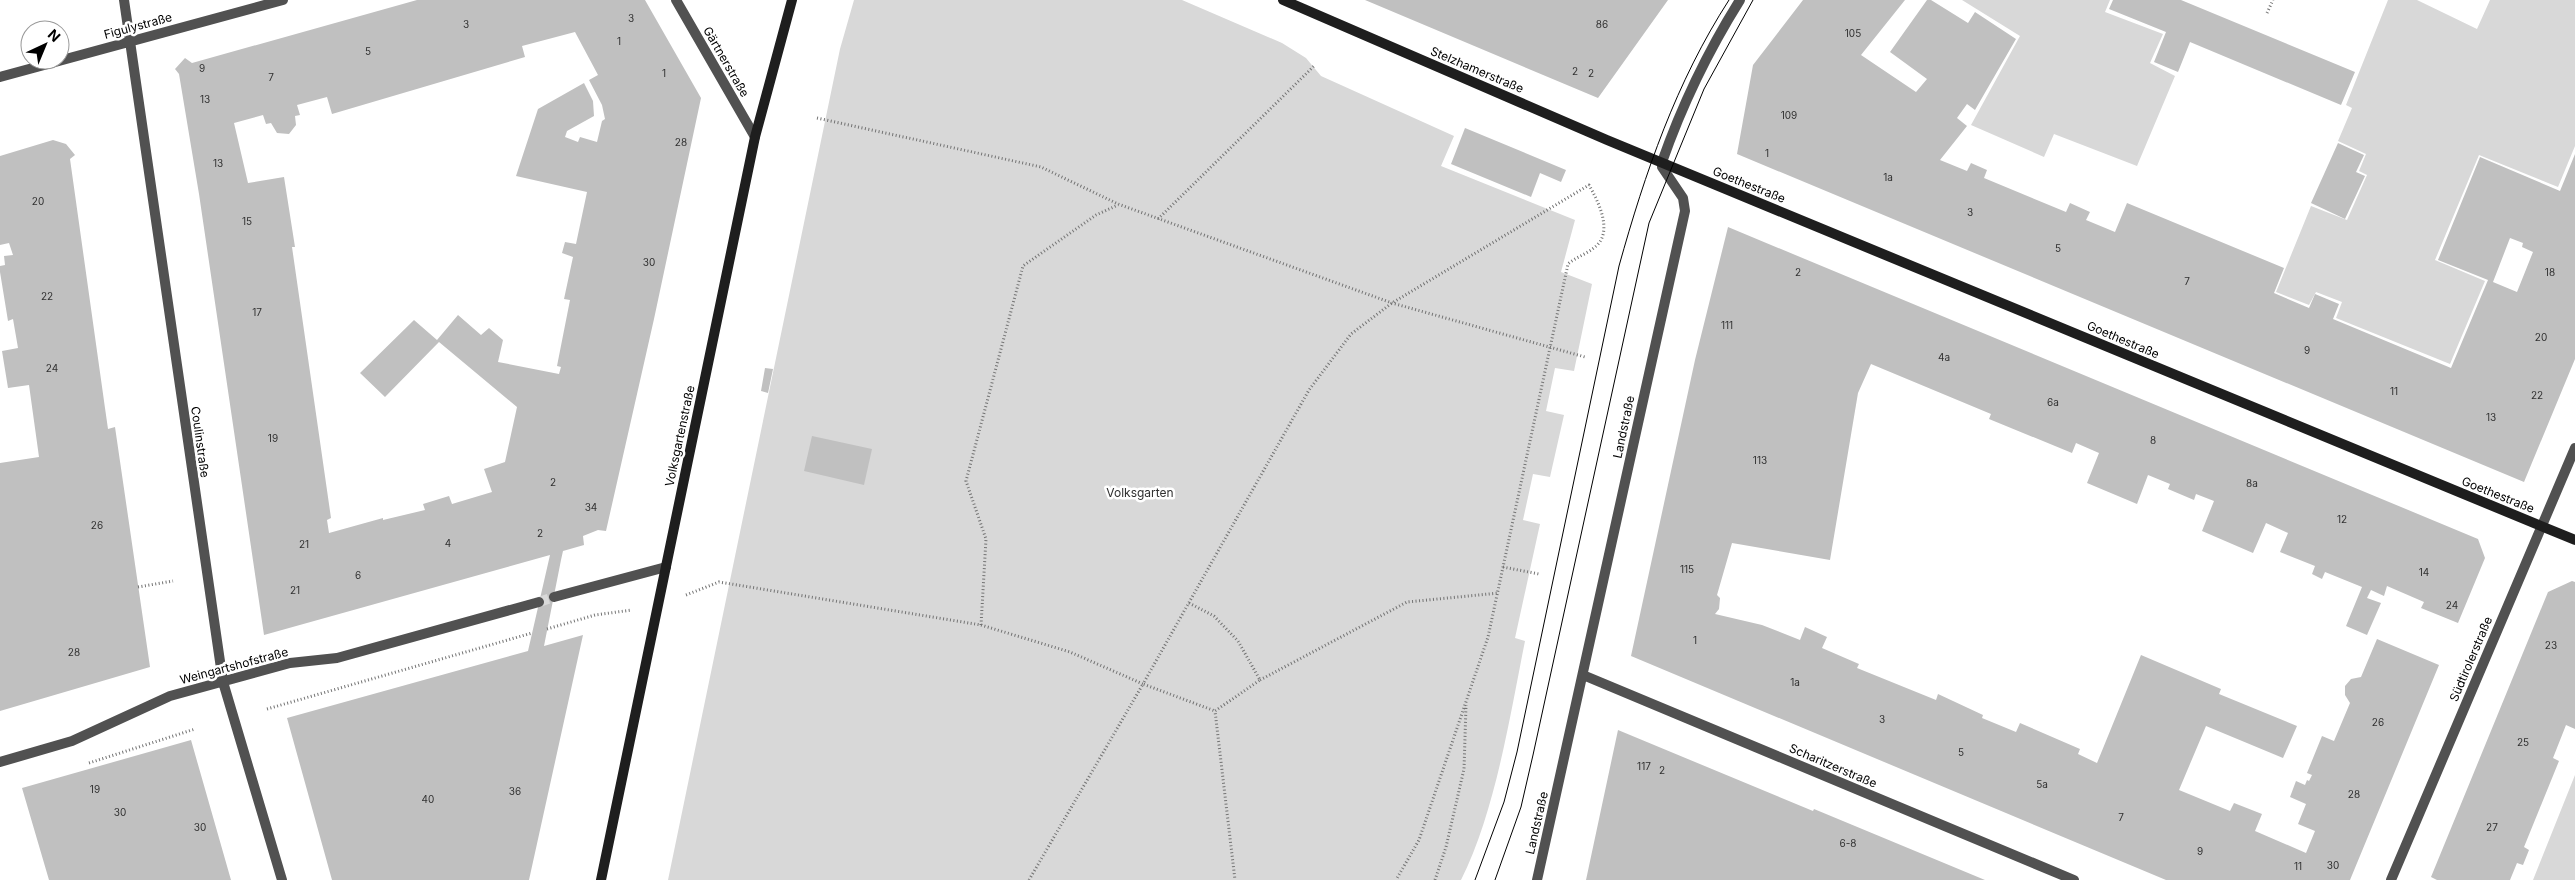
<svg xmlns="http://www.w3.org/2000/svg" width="2575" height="880" font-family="Inter,sans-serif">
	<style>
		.green { fill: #d8d8d8 }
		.building { fill: #c0c0c0; fill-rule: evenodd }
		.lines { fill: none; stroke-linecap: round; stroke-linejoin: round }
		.street-tunnel { stroke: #d9d9d9; stroke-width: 10; stroke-dasharray: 10 5; stroke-linecap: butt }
		.path { stroke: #737373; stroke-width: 3; stroke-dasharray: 1 2.5; stroke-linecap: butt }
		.street { stroke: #515151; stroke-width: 10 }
		.secondary { stroke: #1e1e1e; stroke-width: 10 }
		.tram { stroke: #000; stroke-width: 1 }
		.labels { text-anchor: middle; stroke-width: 5; stroke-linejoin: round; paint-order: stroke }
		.number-label { font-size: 10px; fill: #303030 }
		.street-label { font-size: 12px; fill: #000; stroke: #fff }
		.park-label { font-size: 12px; fill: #2f2f2f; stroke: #fff }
	</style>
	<rect width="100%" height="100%" fill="#fff"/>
	<path class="green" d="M854 0H1182L1282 43 1306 58 1321 76 1454 136 1441 166 1575 220 1561 272 1592 284 1574 371 1555 368 1546 411 1564 415 1550 477 1533 474 1523 520 1540 524 1515 638 1525 641C1510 716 1495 813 1461 880H668L840 49Z
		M1962 0H2110L2105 12 2163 34 2150 63 2175 76 2137 166 2054 134 2044 157 1971 125 2020 36Z
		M2388 0H2417L2477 29 2490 0H2575V146L2558 187 2479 155 2435 260 2485 281 2450 364 2336 318 2342 302 2316 292 2309 305 2276 292 2311 206 2347 220 2367 175 2359 171 2366 154 2338 141 2352 108 2346 105Z
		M2575 775V880H2533Z"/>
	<path class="building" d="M417 0H645L701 98 654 319 606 531 598 530 583 536 584 545 563 551 561 560 544 646 583 635 529 880H332L287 718 528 651 550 555 264 635 199 194 179 74 175 69 185 58 192 63ZM575 32 598 75 589 80 602 105 605 119 602 121 597 142 580 137 578 142 565 137 567 131 594 116 593 101 584 83 538 109 516 176 587 192 576 244 565 242 562 253 573 257 564 299 570 300 557 366 561 367 559 374 498 362 503 340 489 328 481 335 458 315 437 340 414 320 360 373 385 397 439 342 517 407 505 462 484 469 492 492 452 504 449 496 423 504 425 510 383 520V518L329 533 327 520 331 518 292 247H295L284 177 248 183 234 123 263 115 266 124 271 123 277 133 289 134 296 125 295 116 300 115 297 105 327 97 332 114 525 57 522 46Z
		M1365 0H1668L1598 98Z
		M1803 0H1905L1861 55 1916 92 1927 79 1890 52 1927 0H1931L1968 23 1975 12 2016 39 1975 110 1967 104 1957 118 1967 126 1940 160 1967 171 1971 163 1987 170 1984 178 2066 212 2070 203 2090 212 2086 220 2115 232 2127 203 2284 268 2274 293 2309 308 2315 294 2339 304 2333 319 2451 368 2488 280 2438 260 2480 157 2560 191 2575 154V359L2524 482 1737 154 1753 65ZM2510 238 2523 243 2522 247 2533 252 2517 292 2493 282Z
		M2113 0H2181L2355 72 2341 105 2190 42 2178 72 2154 62 2166 32 2109 9Z
		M1465 128 1566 170 1561 182 1540 173 1531 197 1451 164Z
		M53 140 66 144 75 155 70 159 105 408 108 429 115 427 150 667 0 711V463L39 457 29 385 8 388 2 351 18 348 13 319 8 321 0 272V266L5 265 4 256 13 255 9 243 0 245V156Z
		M2338 143 2364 155 2356 172 2365 176 2345 219 2311 203Z
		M1728 227 2478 539 2485 558 2458 623 2421 608 2424 602 2387 586 2384 596 2371 590 2367 598 2381 603 2367 635 2346 626 2362 587 2325 572 2322 579 2312 574 2315 566 2280 552 2288 533 2266 523 2253 553 2202 531 2214 501 2196 494 2194 500 2168 489 2170 484 2148 475 2137 504 2087 483 2099 453 2076 443 2072 453 1989 419 1991 414 1871 364 1858 393 1830 560 1732 543 1717 595 1720 598 1719 609 1715 614 1762 625 1800 640 1805 627 1827 637 1822 648 1859 664 1857 668 1936 700 1938 694 1983 715 1982 718 2016 732 2020 723 2080 749 2078 754 2097 763 2141 655 2221 689 2219 694 2297 726 2283 758 2206 726 2179 790 2230 811 2234 803 2262 814 2255 831 2306 853 2315 831 2298 824 2306 804 2290 797 2296 781 2305 785 2307 780 2309 781 2312 775 2307 773 2322 736 2334 741 2350 703 2345 695V686L2351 679 2361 677 2377 639 2439 665 2350 880H2166L1631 656 1695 360Z
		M765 368 773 369 768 393 761 391Z
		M812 436 872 449 864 485 804 471Z
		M2572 581 2575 582V729L2566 725 2553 758 2559 761 2524 847 2529 850 2523 865 2517 863 2510 880H2437L2431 877 2548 592Z
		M1618 730 1813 811 1814 809 1985 880H1586Z
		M191 740 231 880H49L22 788Z"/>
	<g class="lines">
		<path class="street-tunnel" d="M539 602 554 597"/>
		<path class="path" d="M2267 13 2273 0
			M817 118 1041 167 1118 204 1392 303 1585 357
			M1158 219 1315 65
			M1503 567 1539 574
			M138 587 173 581
			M686 595 719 582 981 625 1070 652 1143 684 1309 390 1351 334 1392 303 1589 185C1598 201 1614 232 1595 247 1587 254 1576 257 1568 264L1488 637 1419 840 1396 880
			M1189 603 1214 616 1238 641 1260 680 1215 711 1235 880
			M981 625 986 539 966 481 1023 266 1096 215 1118 205
			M547 629 595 615 632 610
			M1260 680 1407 602 1499 593
			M267 709 532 633
			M89 763 195 729
			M1029 880 1143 684 1215 711
			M1435 880 1446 847 1464 769 1466 705"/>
		<path class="street" d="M124 0 223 682 282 880
			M676 0 755 137
			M0 77 283 0
			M554 597 666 567
			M1583 675 2074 880
			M0 762 72 741 170 696 290 663 337 658 539 602
			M1537 880 1685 211 1683 198 1662 167V162C1682 105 1708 51 1740 0
			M2391 880 2575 448"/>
		<path class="secondary" d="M1283 0 1607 140 2575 540
			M601 880 755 137 792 0"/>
		<path class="tram" d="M1475 880 1504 802 1517 752 1619 266C1645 173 1676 82 1729 0
			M1495 880 1521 807 1533 755 1649 223 1704 89 1753 0"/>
	</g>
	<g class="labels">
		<g class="number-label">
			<text x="631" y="22">3</text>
			<text x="466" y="28">3</text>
			<text x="1602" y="28">86</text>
			<text x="1853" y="37">105</text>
			<text x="619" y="45">1</text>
			<text x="368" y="55">5</text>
			<text x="202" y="72">9</text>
			<text x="1575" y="75">2</text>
			<text x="664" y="77">1</text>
			<text x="1591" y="77">2</text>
			<text x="271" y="81">7</text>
			<text x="205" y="103">13</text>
			<text x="1789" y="119">109</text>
			<text x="681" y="146">28</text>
			<text x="1767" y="157">1</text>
			<text x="218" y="167">13</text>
			<text x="1888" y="181">1a</text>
			<text x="38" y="205">20</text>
			<text x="1970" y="216">3</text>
			<text x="247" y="225">15</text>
			<text x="2058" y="252">5</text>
			<text x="649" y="266">30</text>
			<text x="1798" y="276">2</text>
			<text x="2550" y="276">18</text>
			<text x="2187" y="285">7</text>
			<text x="47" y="300">22</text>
			<text x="257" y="316">17</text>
			<text x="1727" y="329">111</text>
			<text x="2541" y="341">20</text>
			<text x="2307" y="354">9</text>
			<text x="1944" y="361">4a</text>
			<text x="52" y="372">24</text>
			<text x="2394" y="395">11</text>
			<text x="2537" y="399">22</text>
			<text x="2053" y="406">6a</text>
			<text x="2491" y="421">13</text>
			<text x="273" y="442">19</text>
			<text x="2153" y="444">8</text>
			<text x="1760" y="464">113</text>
			<text x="553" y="486">2</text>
			<text x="2252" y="487">8a</text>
			<text x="591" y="511">34</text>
			<text x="2342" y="523">12</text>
			<text x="97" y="529">26</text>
			<text x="540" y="537">2</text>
			<text x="448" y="547">4</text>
			<text x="304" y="548">21</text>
			<text x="1687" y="573">115</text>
			<text x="2424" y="576">14</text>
			<text x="358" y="579">6</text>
			<text x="295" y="594">21</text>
			<text x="2452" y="609">24</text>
			<text x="1695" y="644">1</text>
			<text x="2551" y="649">23</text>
			<text x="74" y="656">28</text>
			<text x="1795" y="686">1a</text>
			<text x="1882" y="723">3</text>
			<text x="2378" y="726">26</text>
			<text x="2523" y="746">25</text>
			<text x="1961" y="756">5</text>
			<text x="1644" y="770">117</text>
			<text x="1662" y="774">2</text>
			<text x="2042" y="788">5a</text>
			<text x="95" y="793">19</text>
			<text x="515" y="795">36</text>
			<text x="2354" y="798">28</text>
			<text x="428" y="803">40</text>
			<text x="120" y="816">30</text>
			<text x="2121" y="821">7</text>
			<text x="200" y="831">30</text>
			<text x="2492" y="831">27</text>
			<text x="1848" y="847">6-8</text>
			<text x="2200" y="855">9</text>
			<text x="2333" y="869">30</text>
			<text x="2298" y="870">11</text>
		</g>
		<g class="street-label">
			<text transform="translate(138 26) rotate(-15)" y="4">Figulystraße</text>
			<text transform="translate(726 62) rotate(60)" y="4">Gärtnerstraße</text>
			<text transform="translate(1477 70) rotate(23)" y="4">Stelzhamerstraße</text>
			<text transform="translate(1749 185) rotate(22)" y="4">Goethestraße</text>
			<text transform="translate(2123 340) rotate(23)" y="4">Goethestraße</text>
			<text transform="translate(1624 427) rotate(-78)" y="4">Landstraße</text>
			<text transform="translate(680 436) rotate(-78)" y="4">Volksgartenstraße</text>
			<text transform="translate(200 442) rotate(82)" y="4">Coulinstraße</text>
			<text transform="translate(2498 495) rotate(22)" y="4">Goethestraße</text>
			<text transform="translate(2471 659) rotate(-67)" y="4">Südtirolerstraße</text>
			<text transform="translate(234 666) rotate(-15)" y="4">Weingartshofstraße</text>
			<text transform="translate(1833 766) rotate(23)" y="4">Scharitzerstraße</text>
			<text transform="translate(1537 823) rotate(-77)" y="4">Landstraße</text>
		</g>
		<g class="park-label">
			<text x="1140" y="497">Volksgarten</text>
		</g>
	</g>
	<g transform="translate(45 45) rotate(44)"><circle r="24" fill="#ffffff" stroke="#999999"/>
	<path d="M0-4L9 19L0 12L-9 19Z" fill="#000000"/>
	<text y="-8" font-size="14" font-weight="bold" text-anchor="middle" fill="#000000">N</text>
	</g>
</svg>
